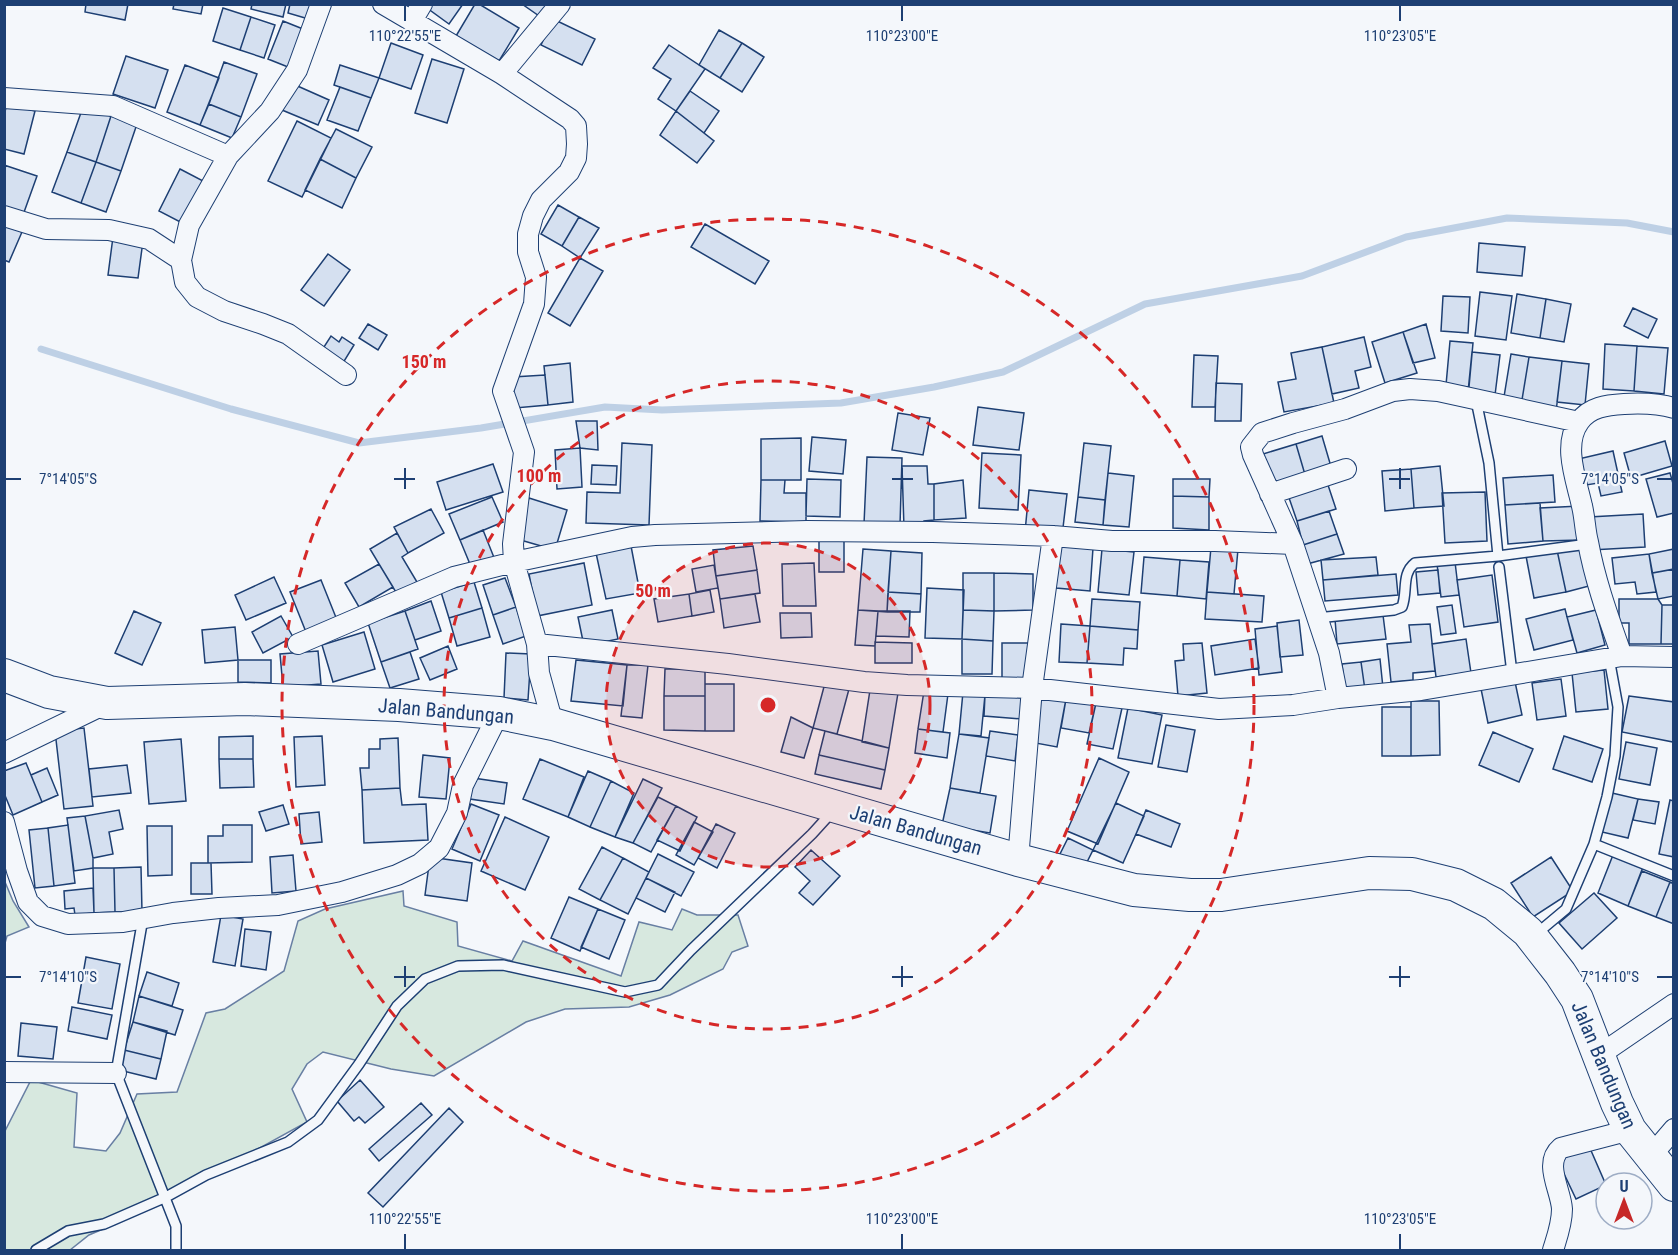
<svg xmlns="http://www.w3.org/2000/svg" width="1678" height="1255" font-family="'Roboto Condensed',sans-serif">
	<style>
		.green { fill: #d7e8df; stroke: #687fa3; stroke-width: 1.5 }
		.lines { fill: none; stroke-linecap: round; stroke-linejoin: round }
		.stream { stroke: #bed0e5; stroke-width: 7 }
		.building { fill: #d5e0f0; stroke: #1d3f73; stroke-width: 1.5 }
		.service-casing { stroke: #1d3f73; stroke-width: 12 }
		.minor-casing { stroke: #1d3f73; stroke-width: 22 }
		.primary-casing { stroke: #1d3f73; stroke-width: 34 }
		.service { stroke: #f4f7fb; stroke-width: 9 }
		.minor { stroke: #f4f7fb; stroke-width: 20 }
		.primary { stroke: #f4f7fb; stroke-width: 32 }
		.ticks { fill: none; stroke: #1d3f73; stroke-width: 2 }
		.ring { fill: none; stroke: #d62828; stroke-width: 3; stroke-dasharray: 10 8 }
		.labels { text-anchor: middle; stroke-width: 4.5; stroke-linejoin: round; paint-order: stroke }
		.street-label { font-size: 20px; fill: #1d3f73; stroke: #f4f7fb }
		.ticks-label { font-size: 15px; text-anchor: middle; fill: #1d3f73; stroke: #f4f7fb; stroke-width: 4.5; stroke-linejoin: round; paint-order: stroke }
		.centre { fill: #d62828; stroke: #f4f7fb; stroke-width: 3 }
		.ring-label { font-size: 18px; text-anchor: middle; font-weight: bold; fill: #d62828; stroke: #f4f7fb; stroke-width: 4.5; stroke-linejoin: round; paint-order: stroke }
	</style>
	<rect width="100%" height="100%" fill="#f4f7fb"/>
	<path class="green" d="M5 882 13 901 29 927 7 936 5 943Z
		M403 891 404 906 457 922 458 946 512 961 523 941 621 976 639 922 672 930 682 909 697 915H738L748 946 732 952 723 969 670 995 629 1007 565 1009 526 1022 434 1076 391 1069 323 1052 307 1064 292 1089 307 1122 183 1190 166 1202 89 1235 70 1250H5L4 1133 31 1080 77 1093 74 1147 106 1151 120 1133 137 1094 177 1092 206 1013 225 1009 284 971 298 921 325 909Z"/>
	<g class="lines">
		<path class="stream" d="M41 349 231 409 359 443 481 428 605 407 662 410 841 403 934 387 1003 372 1145 304 1302 276 1406 237 1507 218 1627 223 1674 232"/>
	</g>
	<path class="building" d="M86 4H128L125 20 85 12Z
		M174 4H203L201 14 173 9Z
		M252 4H286L283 17 251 9Z
		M290 4H316L312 20 288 13Z
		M429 4H463L449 24 427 8Z
		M475 4H479L519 28 499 61 456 36Z
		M522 4H551L542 18Z
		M223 8 251 17 240 50 213 41Z
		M251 17 275 25 264 58 240 50Z
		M553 19 595 39 582 65 541 45Z
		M283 21 308 31 293 69 268 59Z
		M719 30 742 43 720 78 699 65Z
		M391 43 423 55 411 89 379 78Z
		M742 43 764 57 742 92 720 78Z
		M669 45 705 69 676 111 658 99 671 79 653 68Z
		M126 56 168 70 155 108 113 94Z
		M432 59 464 69 447 123 415 113Z
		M224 62 257 74 241 117 209 104Z
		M185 65 219 78 200 125 167 112Z
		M340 65 379 78 371 98 334 85Z
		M293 84 329 100 318 125 282 110Z
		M340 87 371 98 358 131 327 120Z
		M690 91 719 111 704 133 676 111Z
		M7 104 35 111 24 154 4 149V115Z
		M209 104 241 117 232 138 200 125Z
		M83 107 111 116 96 162 67 152Z
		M676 111 714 141 697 163 660 135Z
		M111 116 137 124 121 171 96 162Z
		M297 121 331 138 302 197 268 181Z
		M336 129 372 147 356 178 320 159Z
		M67 152 96 162 81 203 52 192Z
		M320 159 356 178 342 208 305 190Z
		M96 162 121 171 106 212 81 203Z
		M4 165 37 176 23 215 4 209Z
		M180 169 207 183 186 225 159 211Z
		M558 205 579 217 562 246 541 234Z
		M579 217 599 228 580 258 562 246Z
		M4 224 22 232 9 262 4 260Z
		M705 224 769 261 755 284 691 247Z
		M113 237 143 241 138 278 108 275Z
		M1479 243 1525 247 1522 276 1477 272Z
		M328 254 350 270 324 306 301 290Z
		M580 258 603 271 570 326 548 313Z
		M1480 292 1512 296 1506 340 1475 336Z
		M1517 294 1546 299 1540 338 1511 333Z
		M1443 296 1470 297 1468 333 1441 331Z
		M1546 299 1571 304 1564 342 1540 338Z
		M1633 308 1657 319 1648 338 1624 326Z
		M368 324 387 335 378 350 359 338Z
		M1426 324 1435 358 1413 363 1403 332Z
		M1403 332 1417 373 1385 383 1372 342Z
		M331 336 339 342 342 337 354 345 343 363 322 350Z
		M1364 337 1371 367 1355 371 1359 388 1332 394 1322 347Z
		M1450 341 1473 343 1469 387 1446 385Z
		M1605 344 1637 346 1634 391 1603 389Z
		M1637 346 1668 348 1664 394 1634 391Z
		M1322 347 1334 403 1284 412 1278 382 1296 379 1291 353Z
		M1472 352 1500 355 1495 395 1468 392Z
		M1511 354 1529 357 1521 406 1503 403Z
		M1194 355 1218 356 1215 407H1192Z
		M1529 357 1562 361 1556 412 1521 406Z
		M1562 361 1589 364 1585 405 1557 402Z
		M570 363 573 402 548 405 544 366Z
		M545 375 548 405 515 408 513 377Z
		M1216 383 1242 384 1241 421H1215Z
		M978 407 1024 413 1019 450 973 445Z
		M898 413 930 418 923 455 892 450Z
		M576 421H597L598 450 580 448Z
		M1322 436 1332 470 1306 478 1296 444Z
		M812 437 846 440 843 474 809 471Z
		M801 438V480H761V439Z
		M1665 441 1672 466 1631 478 1624 453Z
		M622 443 652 445 649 525 586 523 587 492 620 493Z
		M1084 443 1111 446 1105 500 1078 497Z
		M1296 444 1306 478 1274 488 1263 454Z
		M580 448 582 487 557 489 555 450Z
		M1613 451 1622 492 1601 496 1598 483 1580 486 1574 460Z
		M982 453 1021 455 1018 510 979 508Z
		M867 457 902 458 900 525 864 524Z
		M493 464 503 492 446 510 437 482Z
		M592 465 617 466 616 485 591 484Z
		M902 466H927L928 484H934V520L924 521V528H904Z
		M1440 466 1444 506 1414 508 1411 469Z
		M1411 469 1414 508 1385 511 1382 471Z
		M1108 473 1134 476 1129 527 1103 525Z
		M1670 473 1674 487V513L1657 517 1646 479Z
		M1553 475 1555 502 1505 505 1503 478Z
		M807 479 841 480 840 517 806 516Z
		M1173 479H1210L1209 497 1173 496Z
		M1326 479 1336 509 1297 521 1287 492Z
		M761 480H785L784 493H806V522L760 521Z
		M963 480 966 518 934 520V484Z
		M1029 490 1067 494 1062 536 1025 532Z
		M1485 492 1487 541 1445 543 1442 493Z
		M1173 496 1209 497V530L1173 528Z
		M492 497 503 522 460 540 449 514Z
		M1078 497 1105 500 1103 525 1075 522Z
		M529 498 567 510 555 550 517 539Z
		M1540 503 1543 541 1508 544 1505 505Z
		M1580 506 1581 540 1543 541 1540 508Z
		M431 509 444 533 408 553 394 527Z
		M1329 511 1337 534 1303 545 1297 521Z
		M1643 514 1645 547 1591 550 1589 517Z
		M483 530 495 560 472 569 460 540Z
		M397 533 408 553 402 557 417 582 397 594 370 549Z
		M819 534H844V572H819Z
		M1337 534 1344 554 1307 564 1303 545Z
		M631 546 640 593 606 599 596 553Z
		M753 546 757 570 716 576 713 550Z
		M1058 546 1093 548 1090 591 1056 588Z
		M1580 546 1589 586 1566 592 1557 550Z
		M1211 547 1238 549 1234 594 1207 592Z
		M863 549 891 551 887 612 858 610Z
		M1102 549 1134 552 1129 595 1098 592Z
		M1674 549V569L1652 573 1649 554Z
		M1557 550 1566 592 1534 598 1526 556Z
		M891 551 922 553 921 594 888 592Z
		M1649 554 1656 592 1637 594 1635 582 1615 584 1612 558Z
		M1144 557 1180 560 1177 596 1141 593Z
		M1376 557 1378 575 1323 580 1321 560Z
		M1180 560 1209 562 1206 599 1177 596Z
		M1455 562 1459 595 1441 597 1437 564Z
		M584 563 592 605 537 616 529 574Z
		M814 563 816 606H783L782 564Z
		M379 564 393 587 359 607 345 583Z
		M714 565 718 588 696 592 692 569Z
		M1674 569V596L1658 599 1652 573Z
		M757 570 760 593 720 599 716 576Z
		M1438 570 1440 593 1418 595 1416 572Z
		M963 573H994V611L963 610Z
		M994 573 1033 574V610L994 611Z
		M1396 574 1398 595 1325 601 1323 580Z
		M1492 575 1498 622 1464 627 1457 580Z
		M274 577 286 603 246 620 235 595Z
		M505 578 516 607 493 615 483 585Z
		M321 580 337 620 306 632 290 592Z
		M474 582 482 608 449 618 441 592Z
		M927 588 964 590 962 639 925 638Z
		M710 590 714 612 692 616 689 594Z
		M888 592 921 594 920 612H887Z
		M1207 592 1264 596 1262 622 1205 619Z
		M689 594 692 616 658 622 654 599Z
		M755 594 760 622 724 628 720 599Z
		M1092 599 1140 602 1138 630 1090 626Z
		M1619 599H1658L1662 605 1661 644H1629V623H1619Z
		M431 601 441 631 415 640 405 611Z
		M1452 605 1456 633 1441 635 1437 607Z
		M1662 605H1674V644H1661Z
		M516 607 526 636 503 644 493 615Z
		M482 608 490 637 457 646 449 618Z
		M1565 609 1573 640 1534 650 1526 619Z
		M612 610 618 639 584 646 578 617Z
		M858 610 878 611 875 646 855 645Z
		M963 610 994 611 993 641 962 639Z
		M1596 610 1605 645 1577 653 1567 617Z
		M134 611 161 623 142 665 115 653Z
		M405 611 418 649 381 662 368 623Z
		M878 611H910L909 637 876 636Z
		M780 613H811L812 637 781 638Z
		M1383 615 1386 639 1337 644 1335 619Z
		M281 616 293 637 263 653 252 632Z
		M1299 620 1303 655 1280 657 1277 623Z
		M1061 624 1090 626 1087 663 1059 662Z
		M1430 624 1435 671 1413 673V680L1391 682 1387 644 1411 642 1409 625Z
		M1090 626 1138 630 1137 649 1124 648 1123 665 1087 663Z
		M1277 626 1282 672 1259 675 1255 629Z
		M235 627 238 660 205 663 202 630Z
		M364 632 375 669 333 682 322 645Z
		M962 639 993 641 992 674H962Z
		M1255 639 1259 668 1215 675 1211 646Z
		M1466 639 1471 673 1436 677 1432 644Z
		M875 642 912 643V663H875Z
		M1002 643H1031V679H1002Z
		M1202 643 1207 693 1178 696 1175 661 1184 660 1183 644Z
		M448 646 457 669 430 680 420 658Z
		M318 651 321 684 283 687 280 654Z
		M410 652 419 679 390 688 381 662Z
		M506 653 531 654 528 700 504 698Z
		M1380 659 1383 688 1365 690 1361 662Z
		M238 660H271V683L238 682Z
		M576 660 627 665 623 706 571 701Z
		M1361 662 1365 690 1345 692 1342 664Z
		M627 665H648L642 718 621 716Z
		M665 669H705V696H664Z
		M1604 670 1608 709 1576 712 1572 673Z
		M1514 677 1522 715 1488 723 1480 684Z
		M1561 679 1566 716 1537 720 1532 683Z
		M825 683 849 689 837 734 813 728Z
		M705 684H734V731H705Z
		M870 690 898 693 889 748 862 742Z
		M924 691 948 694 943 732 918 729Z
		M963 692 985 695 981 736 959 734Z
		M1040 694 1066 699 1057 747 1030 742Z
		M985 695 1024 698 1022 719 984 716Z
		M664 696H705V731L664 730Z
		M1629 696 1674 702 1673 742 1622 732Z
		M1066 699 1096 703 1089 733 1061 728Z
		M1411 701H1439L1440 755 1411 756Z
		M1096 703 1122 708 1113 749 1087 744Z
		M1382 707H1411V756H1382Z
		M1128 708 1162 715 1152 764 1118 758Z
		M791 717 813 728 804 758 781 752Z
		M1166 725 1195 730 1187 772 1158 767Z
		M84 728 93 806 64 809 55 731Z
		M918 729 950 733 947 758 915 753Z
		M825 731 889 748 885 770 819 755Z
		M990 731 1018 735 1015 761 986 756Z
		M1493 732 1533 749 1519 782 1479 765Z
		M959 734 989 738 980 793 950 788Z
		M253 736V759H219V737Z
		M322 736 325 785 296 787 294 737Z
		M1564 736 1603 749 1592 782 1553 769Z
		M398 738 400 788 362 790 360 768H369V749H380V739Z
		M181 739 186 801 149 804 144 742Z
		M1626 742 1657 748 1650 785 1619 779Z
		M423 755 450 758 446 799 419 797Z
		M819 755 885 770 881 789 815 774Z
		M1099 758 1129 772 1098 844 1067 831Z
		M219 759H253L254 787 220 788Z
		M540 759 584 777 568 817 523 799Z
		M26 763 42 802 13 815 4 793V771Z
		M127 765 131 793 92 797 89 769Z
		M47 768 58 795 42 802 31 775Z
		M588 771 611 781 590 827 568 817Z
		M473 778 507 783 504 804 470 799Z
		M643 779 662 788 633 843 615 837Z
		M611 781 634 793 615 837 590 827Z
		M400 788 402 805 426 804 428 840 364 843 362 790Z
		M950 788 996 796 990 833 942 825Z
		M1612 793 1638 799 1628 838 1602 832Z
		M658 797 676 806 651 852 633 843Z
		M1638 799 1659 802 1655 824 1633 820Z
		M1670 800 1674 801V857L1659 854Z
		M1116 803 1144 816 1123 863 1093 850Z
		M471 804 499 815 480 861 452 849Z
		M283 805 289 824 266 831 259 812Z
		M676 806 697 817 680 851 657 840Z
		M119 810 123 829 109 832 113 854 93 858 85 816Z
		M1146 810 1180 824 1171 847 1136 834Z
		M319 812 322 842 301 844 299 814Z
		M85 816 93 858V868L74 871 67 818Z
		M505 817 549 837 525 890 481 871Z
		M694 822 713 832 694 865 676 855Z
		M716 824 735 833 717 868 698 858Z
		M68 825 75 883 54 886 48 828Z
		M223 825H252V862L208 863V836H223Z
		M147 826H172V875L148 876Z
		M48 828 54 886 35 888 29 830Z
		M1068 838 1093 850 1083 870 1058 858Z
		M602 847 623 858 600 900 579 889Z
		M811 850 840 876 813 905 799 893 810 881 795 867Z
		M658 854 694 872 681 896 646 878Z
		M293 855 296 891 272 893 270 857Z
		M1613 855 1643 867 1628 906 1598 893Z
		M430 857 472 863 467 901 425 895Z
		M1551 857 1573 891 1533 917 1511 883Z
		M623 858 649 872 628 914 600 900Z
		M191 863H211L212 894H191Z
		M141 867 142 912H115L114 868Z
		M93 868H114L115 912 94 913Z
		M1642 871 1670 882 1656 917 1628 906Z
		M646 878 675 892 665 912 636 898Z
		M1670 882 1674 884V924L1656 917Z
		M93 888 94 913 75 915 74 908 65 909 64 891Z
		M1594 893 1617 918 1582 949 1559 923Z
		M569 897 598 909 580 951 551 938Z
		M598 909 625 920 609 959 581 947Z
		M221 915 243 919 235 966 213 962Z
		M245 929 271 932 266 970 241 966Z
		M86 957 120 964 112 1009 78 1003Z
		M147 972 179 983 172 1006 139 996Z
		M139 996 183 1010 175 1035 133 1022Z
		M72 1007 112 1015 107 1039 68 1031Z
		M133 1022 167 1031 161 1059 124 1050Z
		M21 1023 57 1027 53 1059 18 1056Z
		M124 1050 161 1059 156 1079 119 1070Z
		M360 1080 384 1107 365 1123 359 1117 354 1121 337 1101Z
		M421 1103 432 1115 379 1161 369 1149Z
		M449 1108 463 1122 383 1207 368 1193Z
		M1589 1146 1606 1185 1576 1199 1558 1161Z"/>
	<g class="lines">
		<g class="service-casing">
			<path id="service" d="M1498 556 1588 544
				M1499 567 1512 673
				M1317 618 1394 610 1402 607C1408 591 1401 574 1415 563L1498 556 1489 463 1476 400
				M1594 844 1674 876
				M143 918 116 1073 176 1226V1250
				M1535 935 1566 909 1594 844 1607 797 1615 756 1618 707 1609 658
				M36 1250 68 1231 104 1224 166 1197 206 1175 288 1142 318 1120 359 1064 397 1006 425 979 458 966 503 965 625 992 658 985 691 950 812 834 832 812"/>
		</g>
		<g class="minor-casing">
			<path id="minor" d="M321 4 297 70 270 111 228 156 189 225 181 260 185 282 197 297 224 311 263 324 288 334 346 375
				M383 4 502 74 570 119 576 126 577 144 576 158 569 172 541 200 533 216 528 234V252L536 277 534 304 503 391 524 452 513 544 514 562 537 644 539 673 553 724
				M412 21 422 4
				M502 74 560 4
				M4 98 113 106 228 156
				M4 216 46 229 109 230 149 239 181 260
				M1270 494 1346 469
				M1293 544 1253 455 1251 447 1262 433 1293 423 1345 409 1393 391 1410 389 1438 391 1579 422
				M298 644 454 577 514 562 632 537 655 535 807 531 933 532 1053 536 1112 541H1215L1293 544 1329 653 1338 698
				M537 644 728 664 864 682 907 685 1032 688 1219 709 1293 705 1338 698 1421 690 1622 656 1674 657
				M1622 656C1609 619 1595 581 1588 542 1585 531 1585 518 1582 506 1577 482 1562 445 1579 422 1589 407 1607 405 1624 404 1641 403 1657 403 1674 408
				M4 753 107 703
				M4 822 17 871 28 902 42 916 68 924 123 922 173 913 219 908 278 905 342 892 397 875 420 864 439 848 457 813 463 785 499 713
				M1018 860 1032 688 1053 536
				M1598 1056 1674 1004
				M4 1072 116 1073
				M1650 1157 1674 1129
				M1553 1250C1557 1237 1562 1224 1562 1209 1561 1190 1543 1163 1561 1148L1630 1130"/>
		</g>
		<g class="primary-casing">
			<path id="primary" d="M4 675 49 692 107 703 245 699 399 705 499 713 553 724 1018 860 1134 890 1190 895H1221L1369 873 1412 874 1456 885 1494 904 1528 932 1560 973 1577 999 1617 1103 1630 1130 1674 1185"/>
		</g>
		<use href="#service" class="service"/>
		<use href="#minor" class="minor"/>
		<use href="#primary" class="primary"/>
	</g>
	<path class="ticks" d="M405 6V21M902 6V21M1400 6V21M405 468V489M902 468V489M1400 468V489M6 479H21M394 479H415M892 479H913M1389 479H1410M1657 479H1672M405 966V987M902 966V987M1400 966V987M6 977H21M394 977H415M892 977H913M1389 977H1410M1657 977H1672M405 1234V1249M902 1234V1249M1400 1234V1249"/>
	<circle cx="768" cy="705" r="162" fill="#d62828" fill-opacity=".12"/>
	<g class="ring">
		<circle cx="768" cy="705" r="162"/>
		<circle cx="768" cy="705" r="324"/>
		<circle cx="768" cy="705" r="486"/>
	</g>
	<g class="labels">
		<g class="street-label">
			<text transform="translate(446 711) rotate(5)" y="7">Jalan Bandungan</text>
			<text transform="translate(916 830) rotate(16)" y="7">Jalan Bandungan</text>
			<text transform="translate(1604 1065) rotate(67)" y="7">Jalan Bandungan</text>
		</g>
	</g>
	<g class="ticks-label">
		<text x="405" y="41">110°22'55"E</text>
		<text x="902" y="41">110°23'00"E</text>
		<text x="1400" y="41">110°23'05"E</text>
		<text x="68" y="484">7°14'05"S</text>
		<text x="1610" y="484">7°14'05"S</text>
		<text x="68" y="982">7°14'10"S</text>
		<text x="1610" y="982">7°14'10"S</text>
		<text x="405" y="1224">110°22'55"E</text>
		<text x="902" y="1224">110°23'00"E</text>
		<text x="1400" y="1224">110°23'05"E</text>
	</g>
	<circle cx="768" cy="705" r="9" class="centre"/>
	<g class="ring-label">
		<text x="424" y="368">150 m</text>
		<text x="539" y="482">100 m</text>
		<text x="653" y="597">50 m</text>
	</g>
	<rect width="1678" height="1255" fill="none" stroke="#1d3f73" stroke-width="12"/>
	<g transform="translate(1624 1201)"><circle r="28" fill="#f4f7fb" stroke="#9eadc5" stroke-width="1.5"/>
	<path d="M0-4.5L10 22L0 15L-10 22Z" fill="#c62828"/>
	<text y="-9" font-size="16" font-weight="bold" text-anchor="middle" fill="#1d3f73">U</text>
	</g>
</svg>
